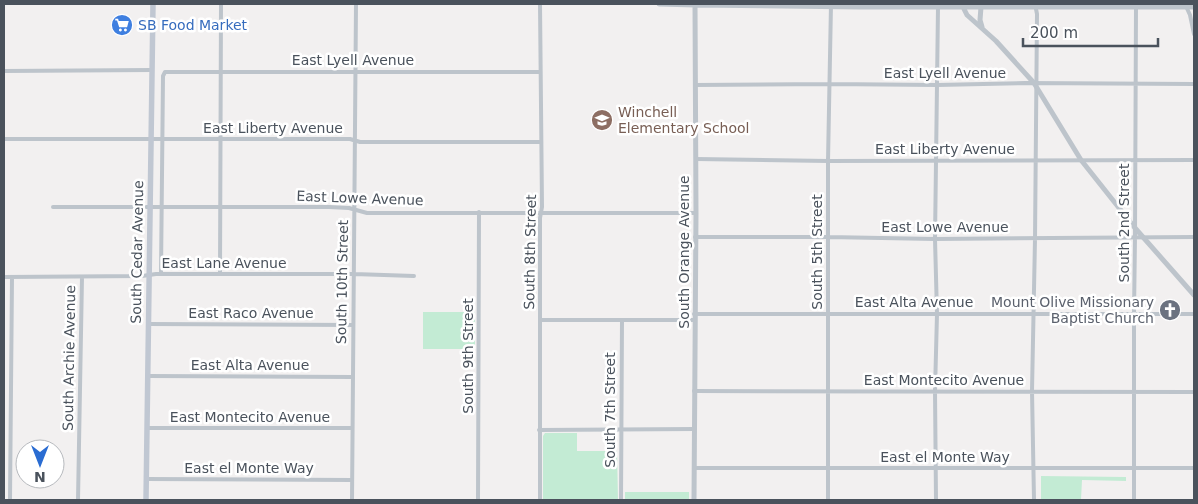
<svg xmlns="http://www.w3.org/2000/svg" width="1198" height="504" font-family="'DejaVu Sans',sans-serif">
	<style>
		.green { fill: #c3ebd4 }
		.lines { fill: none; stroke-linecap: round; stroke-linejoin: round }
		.minor { stroke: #bdc4cb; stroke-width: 4 }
		.tertiary { stroke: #bdc4cb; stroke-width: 5 }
		.secondary { stroke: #c0c7d2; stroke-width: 5.5 }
		.labels { text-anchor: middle; stroke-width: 5; stroke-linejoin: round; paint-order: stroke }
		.shop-label { font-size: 14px; fill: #366cbe; stroke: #fff; text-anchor: start }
		.street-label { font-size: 14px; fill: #4a525c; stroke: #fff }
		.education-label { font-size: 14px; fill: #785e54; stroke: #fff; text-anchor: start }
		.worship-label { font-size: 14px; fill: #5b616d; stroke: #fff; text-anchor: end }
	</style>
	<rect width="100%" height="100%" fill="#f2f0f0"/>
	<path class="green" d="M423 312H475V349H423Z
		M545 433H577V451H617L618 500H543V436Z
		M1041 476 1126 477V481L1082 480 1081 500H1041Z
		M625 492H689V500H625Z"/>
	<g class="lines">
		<path class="minor" d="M1185 4 1190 15 1194 34
			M4 71 152 70
			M695 85 829 84 937 85 1025 83 1194 84
			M4 139H350L360 142H541
			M696 159 828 161 1194 160
			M53 207H329L349 208 367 213H696
			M695 237H828L935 239 1194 237
			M161 274 163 76 165 72H540
			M220 274 221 4
			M4 277 142 276 156 274H354L414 276
			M694 314H1194
			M540 320H695
			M148 324 353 325
			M148 376 352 377
			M694 391 1194 392
			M147 428H352
			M539 430 695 429
			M695 468H1194
			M146 479 352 480
			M10 500 12 277
			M78 500 82 277
			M352 500 356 4
			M478 500 479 212
			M540 500V218L542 207 540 4
			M621 500 622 320
			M828 500V161L831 4
			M936 500 935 391 937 314 935 239 938 7
			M1034 500 1032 391 1035 239 1037 14 1035 4
			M1134 500V314L1135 237 1136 6"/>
		<path class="tertiary" d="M659 4 695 5 860 7H1194
			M963 7 967 15 996 41 1034 83 1081 160 1135 228 1194 295
			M981 7 980 20 982 27
			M694 500 696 213 695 4"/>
		<path class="secondary" d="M146 500 153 4"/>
	</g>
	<defs>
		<g id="supermarket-disc" transform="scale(1.125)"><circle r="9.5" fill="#3f7fe0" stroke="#fff"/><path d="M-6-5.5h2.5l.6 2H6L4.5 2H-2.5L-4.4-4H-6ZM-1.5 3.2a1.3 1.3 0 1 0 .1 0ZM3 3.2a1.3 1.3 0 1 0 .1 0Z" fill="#fff"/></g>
		<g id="school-disc" transform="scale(1.125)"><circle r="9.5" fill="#8d6e63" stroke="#fff"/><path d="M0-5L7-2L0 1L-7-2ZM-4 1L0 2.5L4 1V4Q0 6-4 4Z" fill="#fff"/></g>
		<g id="church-disc" transform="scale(1.125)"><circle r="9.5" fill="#6b7280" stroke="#fff"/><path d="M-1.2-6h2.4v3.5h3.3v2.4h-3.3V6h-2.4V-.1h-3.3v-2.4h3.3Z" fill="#fff"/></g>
	</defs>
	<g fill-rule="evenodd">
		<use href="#supermarket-disc" x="122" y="25"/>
		<use href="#school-disc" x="602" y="120"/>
		<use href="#church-disc" x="1170" y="310"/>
	</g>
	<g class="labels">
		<g class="shop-label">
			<text x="138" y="30">SB Food Market</text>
		</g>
		<g class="street-label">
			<text x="353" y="65">East Lyell Avenue</text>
			<text x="945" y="78">East Lyell Avenue</text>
			<text x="273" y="133">East Liberty Avenue</text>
			<text x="945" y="154">East Liberty Avenue</text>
			<text transform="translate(360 198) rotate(2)" y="5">East Lowe Avenue</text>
			<text transform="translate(1124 223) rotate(-90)" y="5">South 2nd Street</text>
			<text x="945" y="232">East Lowe Avenue</text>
			<text transform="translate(137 252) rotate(-89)" y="5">South Cedar Avenue</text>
			<text transform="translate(530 252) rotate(-89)" y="5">South 8th Street</text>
			<text transform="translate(684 252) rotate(-90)" y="5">South Orange Avenue</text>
			<text transform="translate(817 252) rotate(-90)" y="5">South 5th Street</text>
			<text x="224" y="268">East Lane Avenue</text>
			<text transform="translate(342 282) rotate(-89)" y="5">South 10th Street</text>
			<text x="914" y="307">East Alta Avenue</text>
			<text x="251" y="318">East Raco Avenue</text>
			<text transform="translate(468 356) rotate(-90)" y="5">South 9th Street</text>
			<text transform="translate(69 358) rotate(-89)" y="5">South Archie Avenue</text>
			<text x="250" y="370">East Alta Avenue</text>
			<text x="944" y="385">East Montecito Avenue</text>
			<text transform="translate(610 410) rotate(-90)" y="5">South 7th Street</text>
			<text x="250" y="422">East Montecito Avenue</text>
			<text x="945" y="462">East el Monte Way</text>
			<text x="249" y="473">East el Monte Way</text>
		</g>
		<g class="education-label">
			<text x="618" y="117">Winchell<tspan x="618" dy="16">Elementary School</tspan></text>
		</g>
		<g class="worship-label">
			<text x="1154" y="307">Mount Olive Missionary<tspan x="1154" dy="16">Baptist Church</tspan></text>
		</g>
	</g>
	<rect width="1198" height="504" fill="none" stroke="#4a525c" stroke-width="10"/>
	<g transform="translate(40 464) rotate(180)"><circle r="24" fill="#ffffff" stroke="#b7babe"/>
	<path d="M0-4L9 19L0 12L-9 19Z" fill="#2a6cd2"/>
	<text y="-8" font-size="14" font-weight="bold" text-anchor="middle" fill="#4a525c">N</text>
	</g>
	<path d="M1023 38v8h135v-8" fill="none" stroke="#4a525c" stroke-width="2.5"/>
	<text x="1030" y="38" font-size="15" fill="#4a525c" stroke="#ffffff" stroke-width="4" paint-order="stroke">200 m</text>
</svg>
